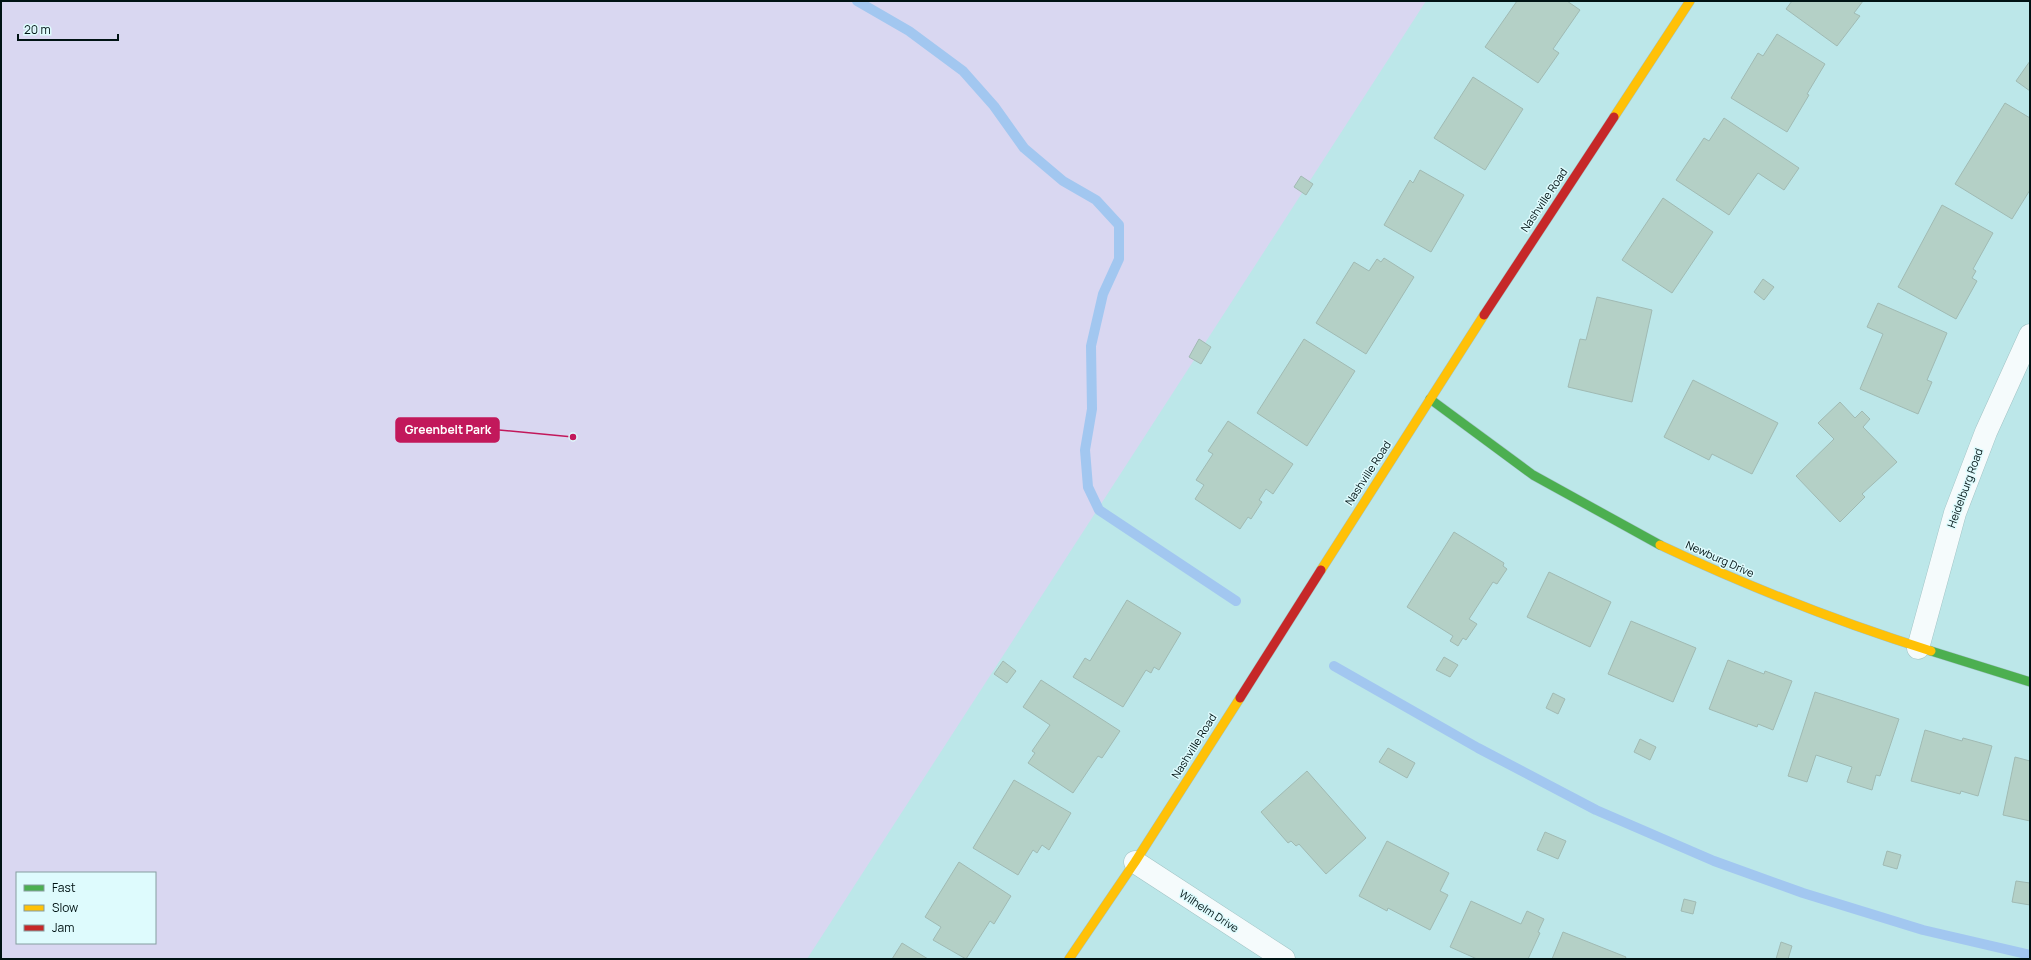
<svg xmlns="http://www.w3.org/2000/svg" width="2031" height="960" font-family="Manrope,sans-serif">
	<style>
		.green { fill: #d9d7f1; fill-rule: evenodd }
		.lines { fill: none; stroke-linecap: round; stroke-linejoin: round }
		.stream { stroke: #a2c7f0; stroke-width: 10 }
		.building { fill: #b4d0c6; stroke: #a0bab3 }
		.street-casing { stroke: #a1c3c5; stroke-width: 23 }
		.fast-casing { stroke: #a1c3c5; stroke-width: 10 }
		.slow-casing { stroke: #a1c3c5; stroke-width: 10 }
		.jam-casing { stroke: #a1c3c5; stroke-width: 10 }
		.street { stroke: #f5fbfc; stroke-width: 22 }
		.fast { stroke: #4caf50; stroke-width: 9 }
		.slow { stroke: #ffc107; stroke-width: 9 }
		.jam { stroke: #c62828; stroke-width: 9 }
		.labels { text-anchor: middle; stroke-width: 3; stroke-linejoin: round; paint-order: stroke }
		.street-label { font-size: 11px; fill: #001314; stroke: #defbfd }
		.leader { fill: none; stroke: #c2185b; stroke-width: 1.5 }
		.callout-dot { fill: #c2185b; stroke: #defbfd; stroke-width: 1.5 }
		.callout { fill: #c2185b; stroke: #c2185b; stroke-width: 1.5 }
		.callout-label { font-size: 12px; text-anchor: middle; font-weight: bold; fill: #fff }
	</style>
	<rect width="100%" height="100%" fill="#bce7e9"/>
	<path class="green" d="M1 1H1426L807 959H1ZM17 873H155V943H17Z"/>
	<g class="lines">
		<path class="stream" d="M857 1 909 31 963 71 994 106 1024 148 1063 181 1096 200 1119 225V259L1103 294 1091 346 1092 409 1085 450 1088 487 1099 510 1236 601
			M1334 666 1478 748 1596 810 1714 861 1803 893 1923 930 2030 955"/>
	</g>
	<path class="building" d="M1517 1H1567L1580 10 1553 49 1559 53 1538 83 1485 47Z
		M1792 1H1863L1854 13 1860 16 1837 46 1786 9Z
		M1777 34 1825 64 1807 94 1809 95 1787 132 1731 98 1758 53 1763 56Z
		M2030 61V91L2016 81Z
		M1473 77 1523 109 1485 170 1434 138Z
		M2005 103 2030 118V190L2012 219 1955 184Z
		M1724 118 1799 168 1784 190 1758 173 1729 215 1676 180 1704 138 1709 141Z
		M1420 170 1464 195 1431 252 1384 225 1410 180 1413 183Z
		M1301 176 1313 184 1306 195 1294 187Z
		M1663 198 1713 232 1672 293 1622 260Z
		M1942 205 1993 233 1973 269 1976 271 1972 278 1977 281 1956 319 1898 287Z
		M1384 258 1414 277 1366 354 1316 323 1354 262 1369 271 1377 259 1381 262Z
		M1763 279 1774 287 1764 300 1754 292Z
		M1597 297 1652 310 1632 402 1568 387 1580 339 1586 340Z
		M1878 303 1947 333 1927 380 1932 382 1918 414 1860 389 1883 334 1867 327Z
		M1199 339 1211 347 1201 364 1189 357Z
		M1304 339 1355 371 1307 446 1257 413Z
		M1693 380 1778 423 1752 474 1712 454 1709 460 1664 437Z
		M1840 402 1855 418 1862 411 1870 419 1863 427 1897 462 1862 494 1865 497 1840 522 1796 476 1834 439 1818 423Z
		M1228 421 1293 464 1273 494 1266 489 1259 500 1262 502 1251 519 1248 517 1240 529 1195 499 1204 485 1196 480 1213 454 1208 451Z
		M1454 532 1504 563 1503 566 1507 569 1497 584 1493 582 1469 619 1477 624 1466 640 1463 638 1458 646 1450 641 1453 636 1407 607Z
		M1549 572 1611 602 1590 647 1527 617Z
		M1127 600 1181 633 1159 670 1154 667 1151 673 1146 670 1123 707 1073 677 1085 658 1090 661Z
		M1631 621 1696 648 1673 702 1608 674Z
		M1444 657 1458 665 1450 677 1436 670Z
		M1728 660 1764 674 1765 671 1792 681 1773 730 1758 724 1757 727 1709 709Z
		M1003 661 1016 671 1007 683 994 674Z
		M1041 680 1120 731 1102 758 1098 756 1073 793 1028 763 1035 753 1032 751 1050 725 1023 707Z
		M1815 692 1899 719 1880 776 1876 775 1872 790 1847 782 1852 767 1816 755 1807 782 1788 776Z
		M1553 693 1565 699 1558 714 1546 708Z
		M1925 730 1962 741 1963 738 1992 746 1978 796 1961 791 1960 794 1911 781Z
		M1640 739 1656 747 1650 760 1634 752Z
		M1388 748 1415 763 1407 778 1379 762Z
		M2015 757 2030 761V821L2003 815Z
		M1307 771 1366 838 1326 874 1299 844 1296 846 1291 841 1288 843 1261 812Z
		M1014 780 1071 813 1049 850 1042 845 1037 853 1033 850 1018 875 973 848Z
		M1545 832 1566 841 1558 859 1537 850Z
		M1387 841 1449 873 1440 891 1448 895 1430 930 1388 908 1387 911 1359 896Z
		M1887 851 1901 855 1897 869 1883 865Z
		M959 862 1011 896 994 924 990 921 966 959 933 940 941 927 925 917Z
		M2016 881 2030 883V905L2012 902Z
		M1684 899 1696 902 1693 914 1681 911Z
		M1471 901 1521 924 1527 911 1544 919 1538 932 1540 933 1528 959H1477L1450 947Z
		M1563 932 1626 957 1625 959H1552Z
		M1781 942 1792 946 1788 959H1776Z
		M902 943 928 959H892Z"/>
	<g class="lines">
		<g class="street-casing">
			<path id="street" d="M1918 648 1955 513 1986 432 2030 335
				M1135 862 1284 959"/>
		</g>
		<g class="fast-casing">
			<path id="fast" d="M1430 399 1533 475 1660 545
				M1931 651 2030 682"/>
		</g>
		<g class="slow-casing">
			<path id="slow" d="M1614 117 1690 1
				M1660 545C1747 586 1838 622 1931 651
				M1321 570 1484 315
				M1069 959 1135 862 1240 698"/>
		</g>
		<g class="jam-casing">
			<path id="jam" d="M1484 315 1614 117
				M1240 698 1321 570"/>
		</g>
		<use href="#street" class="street"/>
		<use href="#fast" class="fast"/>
		<use href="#slow" class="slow"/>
		<use href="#jam" class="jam"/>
	</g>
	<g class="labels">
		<g class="street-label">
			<text transform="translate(1544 200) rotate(-56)" y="4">Nashville Road</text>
			<text transform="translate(1368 473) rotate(-57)" y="4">Nashville Road</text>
			<text transform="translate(1965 488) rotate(-70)" y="4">Heidelburg Road</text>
			<text transform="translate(1720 559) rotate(24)" y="4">Newburg Drive</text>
			<text transform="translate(1194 746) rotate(-58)" y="4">Nashville Road</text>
			<text transform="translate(1209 911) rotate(33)" y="4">Wilhelm Drive</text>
		</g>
	</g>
	<path class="leader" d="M573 437L499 430"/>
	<circle class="callout-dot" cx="573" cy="437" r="4"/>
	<rect class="callout" x="396" y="418" width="103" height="24" rx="4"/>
	<g class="callout-label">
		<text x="448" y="434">Greenbelt Park</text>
	</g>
	<rect width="2031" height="960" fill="none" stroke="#001314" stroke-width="4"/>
	<rect x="16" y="872" width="140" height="72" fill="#defbfd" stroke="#859ea0"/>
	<rect x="24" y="885" width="20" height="6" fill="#4caf50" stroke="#859ea0"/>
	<text x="52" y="892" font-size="12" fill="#001314">Fast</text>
	<rect x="24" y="905" width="20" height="6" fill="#ffc107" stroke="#859ea0"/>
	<text x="52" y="912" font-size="12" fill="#001314">Slow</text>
	<rect x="24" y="925" width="20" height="6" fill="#c62828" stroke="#859ea0"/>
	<text x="52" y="932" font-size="12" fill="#001314">Jam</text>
	<path d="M18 34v6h100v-6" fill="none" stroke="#001314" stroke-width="2"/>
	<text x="24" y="34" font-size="12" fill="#001314" stroke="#defbfd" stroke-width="3" paint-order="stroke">20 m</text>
</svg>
